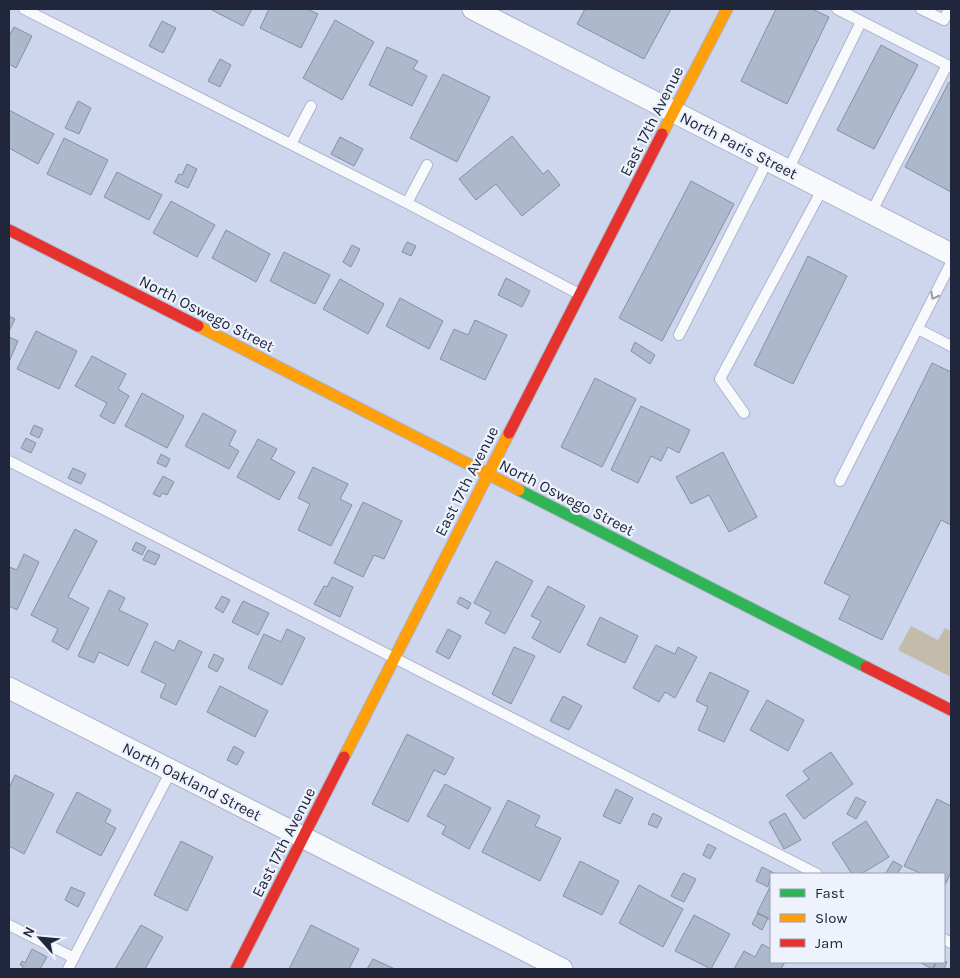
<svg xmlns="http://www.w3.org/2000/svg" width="960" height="978" font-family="Karla,sans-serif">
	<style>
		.green { fill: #c3bcab }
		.building { fill: #acb8cb; stroke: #8590a2 }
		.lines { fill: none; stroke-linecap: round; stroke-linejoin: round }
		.lane-casing { stroke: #adb4c9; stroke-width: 12 }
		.street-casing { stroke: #adb4c9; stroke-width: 23 }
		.fast-casing { stroke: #adb4c9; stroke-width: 13 }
		.slow-casing { stroke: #adb4c9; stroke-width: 13 }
		.jam-casing { stroke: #adb4c9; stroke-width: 13 }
		.lane { stroke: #f8f9fc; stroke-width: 10 }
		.street { stroke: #f8f9fc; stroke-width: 21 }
		.fast { stroke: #30b455; stroke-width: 11 }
		.slow { stroke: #ff9f0a; stroke-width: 11 }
		.jam { stroke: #e5322d; stroke-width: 11 }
		.oneway { stroke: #979aa5 }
		.labels { text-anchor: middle; stroke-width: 4.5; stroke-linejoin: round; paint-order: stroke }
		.street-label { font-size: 16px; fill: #20263b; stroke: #eef2fd }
	</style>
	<rect width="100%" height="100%" fill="#ced6ee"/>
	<path class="green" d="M911 626 938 640 945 628 951 631V677L898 650Z"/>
	<path class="building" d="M210 9H252L243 26Z
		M269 9H307L318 14 301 48 260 28Z
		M585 9H671L644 59 577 24Z
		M776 9H812L829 17 787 104 741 81Z
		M335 20 374 42 342 100 303 78Z
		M162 21 176 28 163 53 149 46Z
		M14 27 32 36 16 68 9 64V36Z
		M881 45 918 65 874 149 837 130Z
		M387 47 418 61 413 69 427 76 412 106 369 85Z
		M220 59 231 65 220 87 208 81Z
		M443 74 490 97 457 162 410 138Z
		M949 82 951 84V192L905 167Z
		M78 101 91 108 79 134 65 128Z
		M9 110 54 134 38 164 9 148Z
		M512 136 543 174 548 170 560 185 522 216 496 184 476 200 459 179Z
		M340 137 363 149 354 166 331 154Z
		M64 138 108 160 91 195 47 174Z
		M187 164 197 169 188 188 175 182 179 174 182 175Z
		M117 172 162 195 149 220 104 197Z
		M691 181 734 204 662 341 619 318Z
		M171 201 215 225 197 257 153 233Z
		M226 230 270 254 256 282 212 258Z
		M407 242 416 246 411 256 402 252Z
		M352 245 360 249 351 267 343 262Z
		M284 252 330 275 315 304 270 281Z
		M808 256 847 276 793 384 754 365Z
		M506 278 530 291 522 307 498 295Z
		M340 279 384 304 368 334 323 309Z
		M400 298 443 321 429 349 386 326Z
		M9 316 15 319 9 331Z
		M475 320 507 335 485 380 440 359 454 329 468 335Z
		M36 331 77 351 59 389 17 369Z
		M9 337 18 341 9 362Z
		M635 342 655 355 650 364 631 351Z
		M92 356 126 374 118 389 129 396 114 424 100 416 107 403 75 386Z
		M932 363 951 372V525L941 520 882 640 839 619 850 596 824 583Z
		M595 378 636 399 602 467 561 447Z
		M142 393 184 416 167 448 125 426Z
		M641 406 690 430 679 453 668 447 661 461 651 456 638 483 611 470Z
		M203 413 236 431 229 445 239 451 229 469 185 446Z
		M34 425 43 429 39 438 30 434Z
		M26 438 36 443 31 453 21 448Z
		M258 439 277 449 271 459 295 472 279 500 237 477Z
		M723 452 757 517 729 532 709 495 691 504 676 477Z
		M161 454 170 459 166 467 157 463Z
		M313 467 348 484 340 499 352 505 331 546 298 530 310 504 298 498Z
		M73 468 86 474 81 484 68 478Z
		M163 476 174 482 167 495 162 493 160 497 153 494Z
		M363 502 402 521 384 559 374 555 363 577 334 563Z
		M75 529 97 541 68 597 89 608 68 650 52 641 58 629 31 615Z
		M136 542 146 547 142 555 132 550Z
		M148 550 160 555 155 565 143 560Z
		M24 554 39 562 17 610 9 606V567L17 570Z
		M496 561 533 581 505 634 485 623 491 612 474 603Z
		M332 577 353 587 340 617 314 604 324 586 327 587Z
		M548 586 585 606 560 653 532 638 541 621 531 616Z
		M109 590 125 598 119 610 148 624 128 666 99 652 94 663 78 656Z
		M222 596 230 600 223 613 215 608Z
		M460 597 471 603 468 609 457 603Z
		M243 601 269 613 258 635 232 622Z
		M600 617 638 636 625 663 587 645Z
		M287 629 305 638 282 685 248 668 264 634 281 642Z
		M448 629 461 636 449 659 436 652Z
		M179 640 202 652 176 705 160 697 166 684 141 672 155 641 174 651Z
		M656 645 675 654 678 647 697 657 675 698 665 692 659 702 633 688Z
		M514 647 535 656 511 704 492 694Z
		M214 654 224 659 217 672 208 667Z
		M710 672 749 691 724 742 698 730 708 707 696 701Z
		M220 686 268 711 255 737 207 712Z
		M563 696 582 706 569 730 550 721Z
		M767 700 804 720 788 751 750 730Z
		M407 734 454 758 445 775 434 770 408 822 372 804Z
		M234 746 244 752 237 765 227 760Z
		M831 752 853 784 804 819 786 795 809 779 803 771Z
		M15 775 54 794 24 854 9 846V788Z
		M445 784 491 808 469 849 442 834 446 826 427 816Z
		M616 789 633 798 620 824 603 816Z
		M77 792 111 810 105 822 116 828 101 856 56 832Z
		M856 797 866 802 856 819 847 814Z
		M937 799 951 806V872L945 885 944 874H922L904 866Z
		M508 800 540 816 535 826 561 838 540 881 482 852Z
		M653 813 662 818 657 828 648 824Z
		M785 813 801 840 784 849 769 822Z
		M866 821 889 857 861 874H852L832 843Z
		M181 841 213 857 187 911 154 895Z
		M708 844 716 848 710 859 703 855Z
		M580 861 619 881 602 915 563 896Z
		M893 861 902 866 897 874H888L886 873Z
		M762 867 774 873 771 874 768 887 756 881Z
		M683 873 696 879 684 902 671 896Z
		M639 885 683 909 663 947 619 923Z
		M771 885V920L757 913Z
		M71 887 85 893 78 907 65 900Z
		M758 913 768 918 762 930 752 924Z
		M694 915 730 934 711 969 675 951Z
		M141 925 163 937 145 969H115Z
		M311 925 359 949 349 969H289Z
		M762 944 771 949V962H785L781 969H734L744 951 755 957Z
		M32 949 47 957 40 969H22L23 966 20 965 22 961 25 963Z
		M373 959 395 969H367Z
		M944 961 947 962 944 969H933L937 962Z
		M921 962H936L932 969 921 963Z"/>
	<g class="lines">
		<g class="lane-casing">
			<path id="lane" d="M24 9 407 203 579 294
				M837 9 951 67
				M921 9 944 20 949 9
				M291 144 311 106
				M788 170 861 22
				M407 203 427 165
				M871 213 947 65
				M918 329 951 346
				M679 335 768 160
				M744 413 720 379 823 188
				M9 461 817 874
				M840 481 951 263
				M9 925 74 958
				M944 939 951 943
				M68 969 171 771"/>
		</g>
		<g class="street-casing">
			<path id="street" d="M473 9 951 254
				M9 688 562 969"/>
		</g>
		<g class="fast-casing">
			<path id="fast" d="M519 490 866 667"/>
		</g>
		<g class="slow-casing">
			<path id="slow" d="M662 134 727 9
				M198 326 519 490
				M344 757 509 433"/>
		</g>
		<g class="jam-casing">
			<path id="jam" d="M9 230 198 326
				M509 433 662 134
				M866 667 951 710
				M236 969 344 757"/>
		</g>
		<use href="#lane" class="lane"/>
		<use href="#street" class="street"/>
		<use href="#fast" class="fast"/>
		<use href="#slow" class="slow"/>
		<use href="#jam" class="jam"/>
	</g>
	<defs><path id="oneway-chevron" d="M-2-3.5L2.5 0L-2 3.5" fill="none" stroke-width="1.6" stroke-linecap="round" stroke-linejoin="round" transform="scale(1.25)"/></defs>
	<use class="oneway" href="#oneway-chevron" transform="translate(934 296) rotate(117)"/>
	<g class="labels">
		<g class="street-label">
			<text transform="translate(651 121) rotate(-63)" y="6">East 17th Avenue</text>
			<text transform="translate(739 145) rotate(27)" y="6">North Paris Street</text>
			<text transform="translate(207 313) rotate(27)" y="6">North Oswego Street</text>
			<text transform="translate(466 481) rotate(-63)" y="6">East 17th Avenue</text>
			<text transform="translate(567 497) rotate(27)" y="6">North Oswego Street</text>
			<text transform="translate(192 781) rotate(27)" y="6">North Oakland Street</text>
			<text transform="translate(283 842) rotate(-63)" y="6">East 17th Avenue</text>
		</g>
	</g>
	<rect width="960" height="978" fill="none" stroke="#20263b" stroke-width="20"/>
	<rect x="770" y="873" width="175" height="90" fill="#eef2fd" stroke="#9ca0af"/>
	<rect x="780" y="889" width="25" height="8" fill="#30b455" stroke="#9ca0af"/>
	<text x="815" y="898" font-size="15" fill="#20263b">Fast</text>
	<rect x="780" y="914" width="25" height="8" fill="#ff9f0a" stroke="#9ca0af"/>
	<text x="815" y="923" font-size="15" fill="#20263b">Slow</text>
	<rect x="780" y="939" width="25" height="8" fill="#e5322d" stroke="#9ca0af"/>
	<text x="815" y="948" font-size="15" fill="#20263b">Jam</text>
	<g transform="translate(40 938) rotate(297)" stroke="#eef2fd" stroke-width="4" paint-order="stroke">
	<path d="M0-4L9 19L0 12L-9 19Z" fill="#20263b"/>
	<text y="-8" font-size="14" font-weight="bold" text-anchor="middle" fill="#20263b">N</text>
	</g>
</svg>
